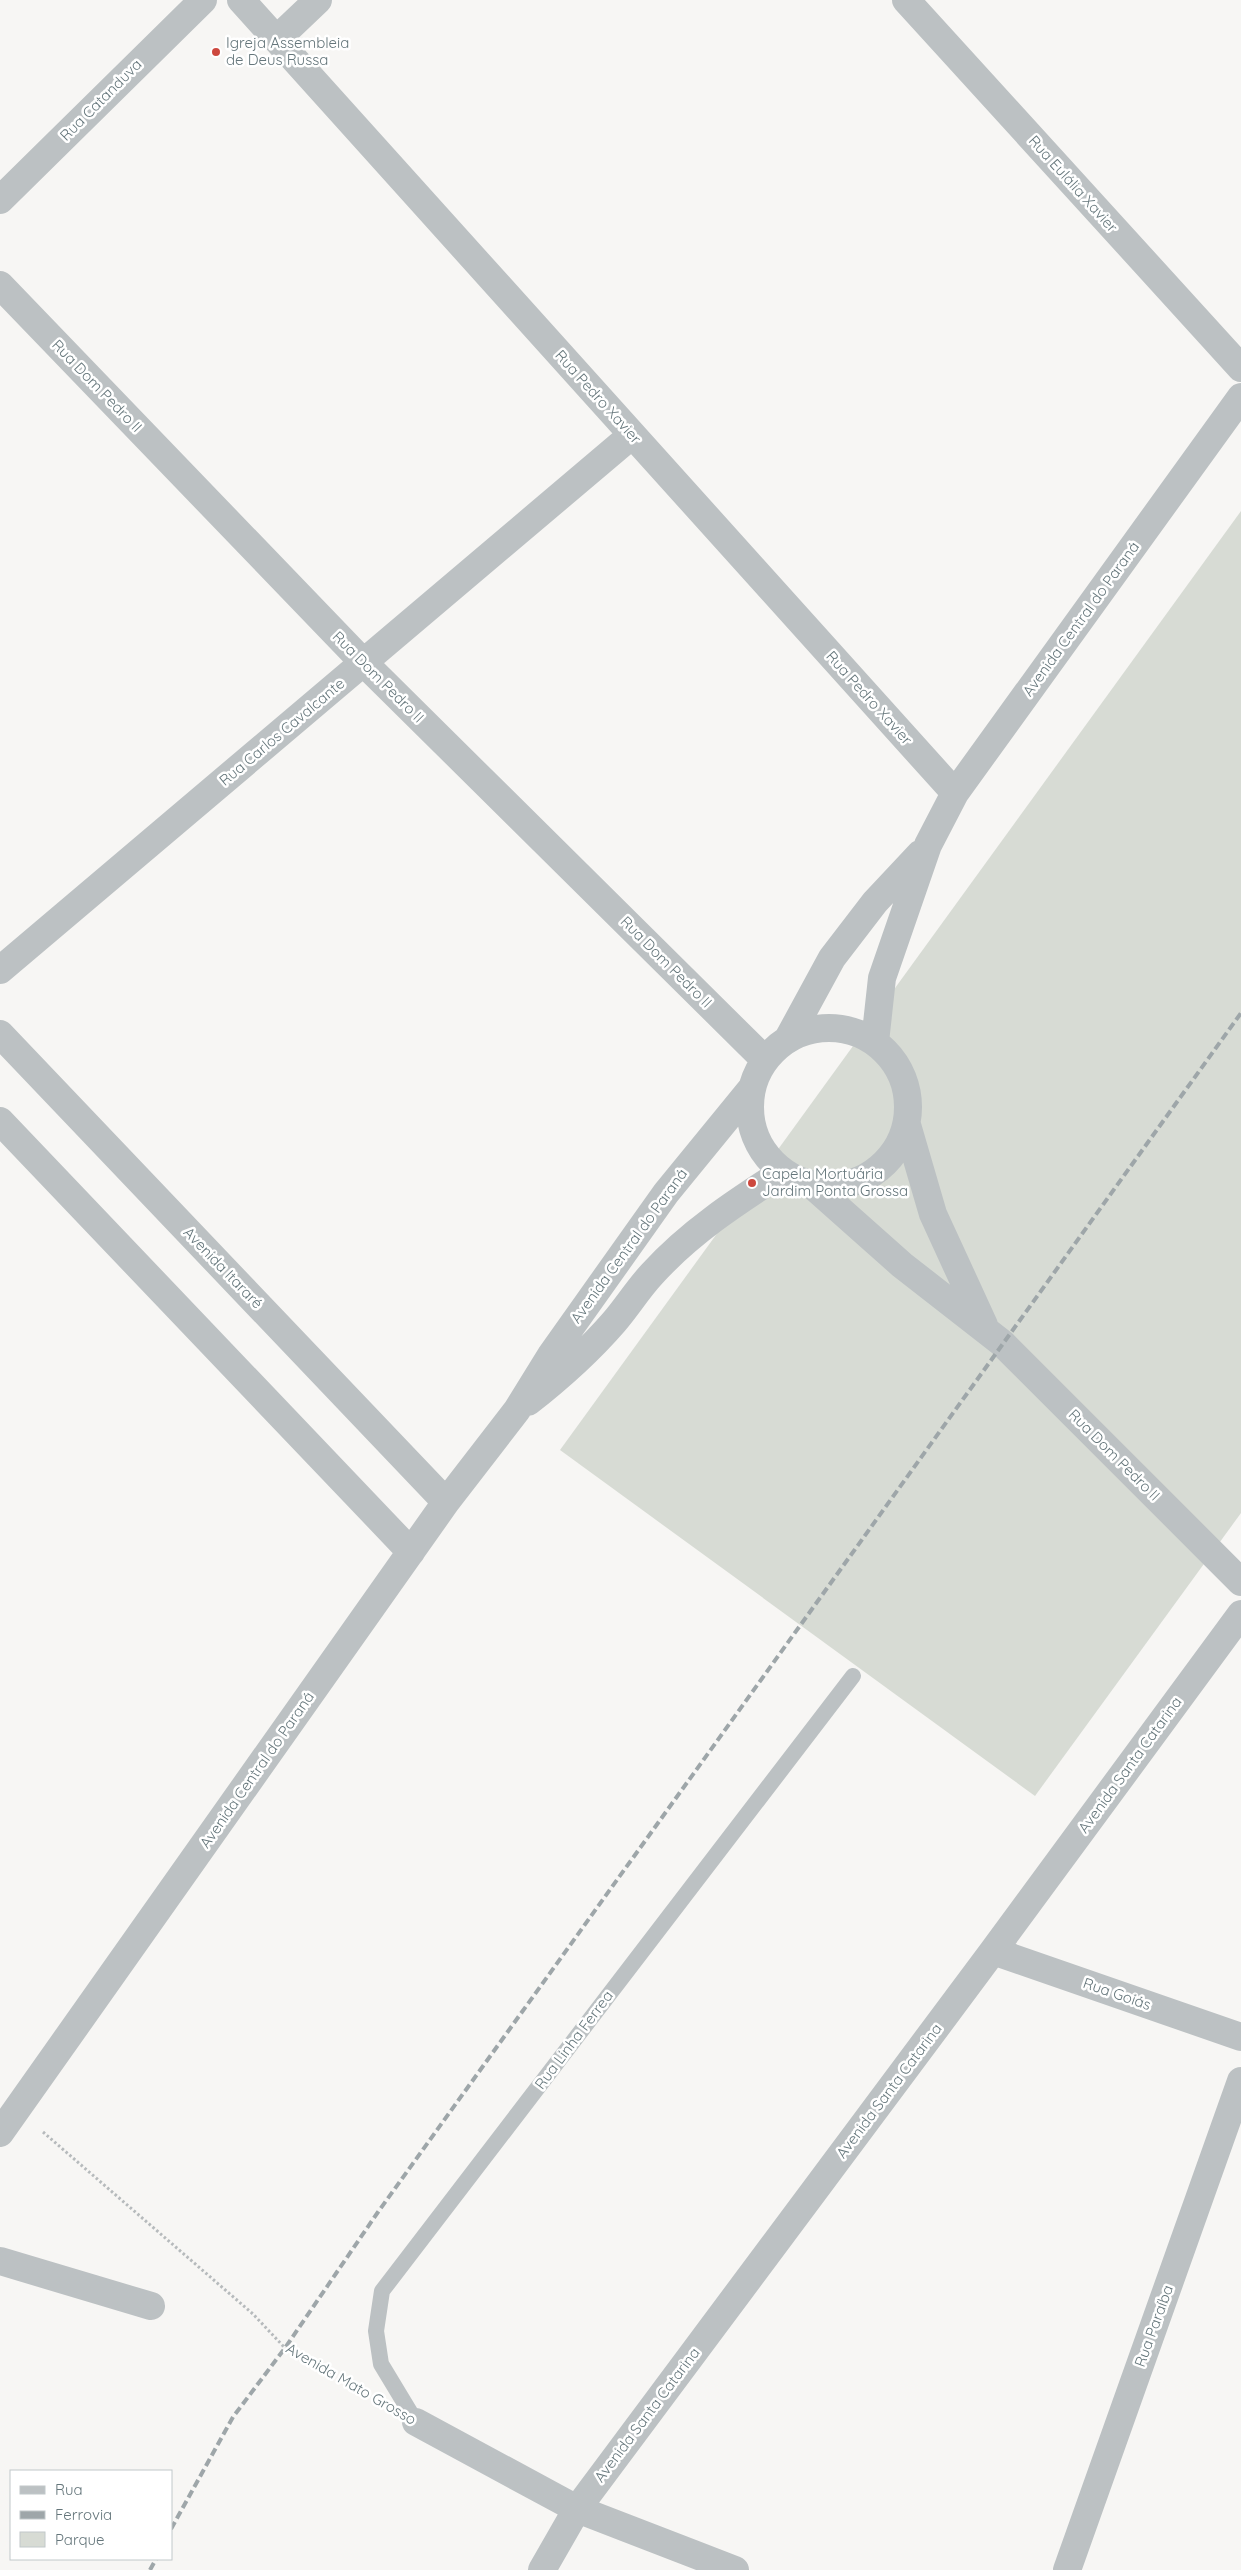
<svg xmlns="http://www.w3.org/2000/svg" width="1241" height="2570" font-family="Quicksand,sans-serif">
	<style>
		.green { fill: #d7dbd4 }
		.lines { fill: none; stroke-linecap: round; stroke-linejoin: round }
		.path { stroke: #b6babc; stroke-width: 3; stroke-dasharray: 2.5 2.5; stroke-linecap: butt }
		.lane { stroke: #bcc1c3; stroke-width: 16 }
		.street { stroke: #bcc1c3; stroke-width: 28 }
		.rail { stroke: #9ea6a9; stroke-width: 4; stroke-dasharray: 8 4; stroke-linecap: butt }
		.poi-dot { fill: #cd483e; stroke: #fff; stroke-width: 2 }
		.labels { text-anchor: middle; stroke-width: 5; stroke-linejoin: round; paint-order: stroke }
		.poi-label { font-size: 15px; fill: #65767b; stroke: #fff; text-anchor: start }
		.street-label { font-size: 15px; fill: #65767b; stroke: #fff }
	</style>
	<rect width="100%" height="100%" fill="#f7f6f4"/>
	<path class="green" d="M1241 511V1513L1035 1796 560 1450Z"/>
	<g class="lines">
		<path class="path" d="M43 2132 253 2314 285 2348 363 2392"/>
		<path class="lane" d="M416 2422 381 2364 376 2331 382 2291 853 1676"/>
		<path class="street" d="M241 0 955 793
			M906 0 1241 368
			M277 39 318 0
			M0 200 203 0
			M0 285 363 662 765 1060
			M0 970 632 435
			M750 1107a79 79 0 1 1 158 0a79 79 0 1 1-158 0Z
			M0 1034 446 1502
			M789 1037 832 958 875 902 920 854
			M875 1042 882 978 928 845 955 793 1241 397
			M0 1121 411 1552
			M907 1125 933 1214 984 1325
			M812 1185 902 1265 1002 1343 1241 1582
			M528 1402C560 1377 588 1352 614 1322 627 1307 638 1289 652 1274 689 1233 736 1202 783 1172
			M993 1951 1241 2037
			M0 2133 446 1502 517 1410 551 1355 666 1193 751 1089
			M0 2261 151 2306
			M416 2422 577 2509 735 2570
			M542 2570 577 2509 993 1951 1241 1614
			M1067 2570 1241 2081"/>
		<path class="rail" d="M171 2529 233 2417 285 2348 378 2212 1241 1013
			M150 2570 156 2559"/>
	</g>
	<g class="poi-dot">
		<circle cx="216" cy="52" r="5"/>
		<circle cx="752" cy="1183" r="5"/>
	</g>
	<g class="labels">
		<g class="poi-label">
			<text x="226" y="48">Igreja Assembleia<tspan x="226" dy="17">de Deus Russa</tspan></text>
			<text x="762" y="1179">Capela Mortuária<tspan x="762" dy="17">Jardim Ponta Grossa</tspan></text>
		</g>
		<g class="street-label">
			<text transform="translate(101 100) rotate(-45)" y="5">Rua Catanduva</text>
			<text transform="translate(1073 184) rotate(48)" y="5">Rua Eulália Xavier</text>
			<text transform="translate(97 386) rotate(46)" y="5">Rua Dom Pedro II</text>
			<text transform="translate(598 397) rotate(48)" y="5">Rua Pedro Xavier</text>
			<text transform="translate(1081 619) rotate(-54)" y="5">Avenida Central do Paraná</text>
			<text transform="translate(378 677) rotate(45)" y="5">Rua Dom Pedro II</text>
			<text transform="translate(869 698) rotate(48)" y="5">Rua Pedro Xavier</text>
			<text transform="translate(282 732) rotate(-40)" y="5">Rua Carlos Cavalcante</text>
			<text transform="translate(666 962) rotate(45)" y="5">Rua Dom Pedro II</text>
			<text transform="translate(629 1246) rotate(-54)" y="5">Avenida Central do Paraná</text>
			<text transform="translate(223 1268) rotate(46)" y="5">Avenida Itararé</text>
			<text transform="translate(1114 1455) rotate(45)" y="5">Rua Dom Pedro II</text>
			<text transform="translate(1130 1765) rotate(-54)" y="5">Avenida Santa Catarina</text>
			<text transform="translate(257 1770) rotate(-55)" y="5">Avenida Central do Paraná</text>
			<text transform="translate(1117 1994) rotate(19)" y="5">Rua Goiás</text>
			<text transform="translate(574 2040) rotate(-53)" y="5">Rua Linha Ferrea</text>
			<text transform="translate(889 2091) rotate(-53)" y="5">Avenida Santa Catarina</text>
			<text transform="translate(1154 2326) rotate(-70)" y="5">Rua Paraíba</text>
			<text transform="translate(351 2384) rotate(30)" y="5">Avenida Mato Grosso</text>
			<text transform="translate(647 2415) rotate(-53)" y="5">Avenida Santa Catarina</text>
		</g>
	</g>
	<rect x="10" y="2470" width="162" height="90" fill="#ffffff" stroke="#c1c8ca"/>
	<rect x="20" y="2486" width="25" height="8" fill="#bcc1c3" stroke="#c1c8ca"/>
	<text x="55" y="2495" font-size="15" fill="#65767b">Rua</text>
	<rect x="20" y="2511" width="25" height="8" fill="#9ea6a9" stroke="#c1c8ca"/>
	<text x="55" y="2520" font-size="15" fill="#65767b">Ferrovia</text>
	<rect x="20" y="2532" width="25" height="15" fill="#d7dbd4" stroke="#c1c8ca"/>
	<text x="55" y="2545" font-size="15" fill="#65767b">Parque</text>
</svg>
